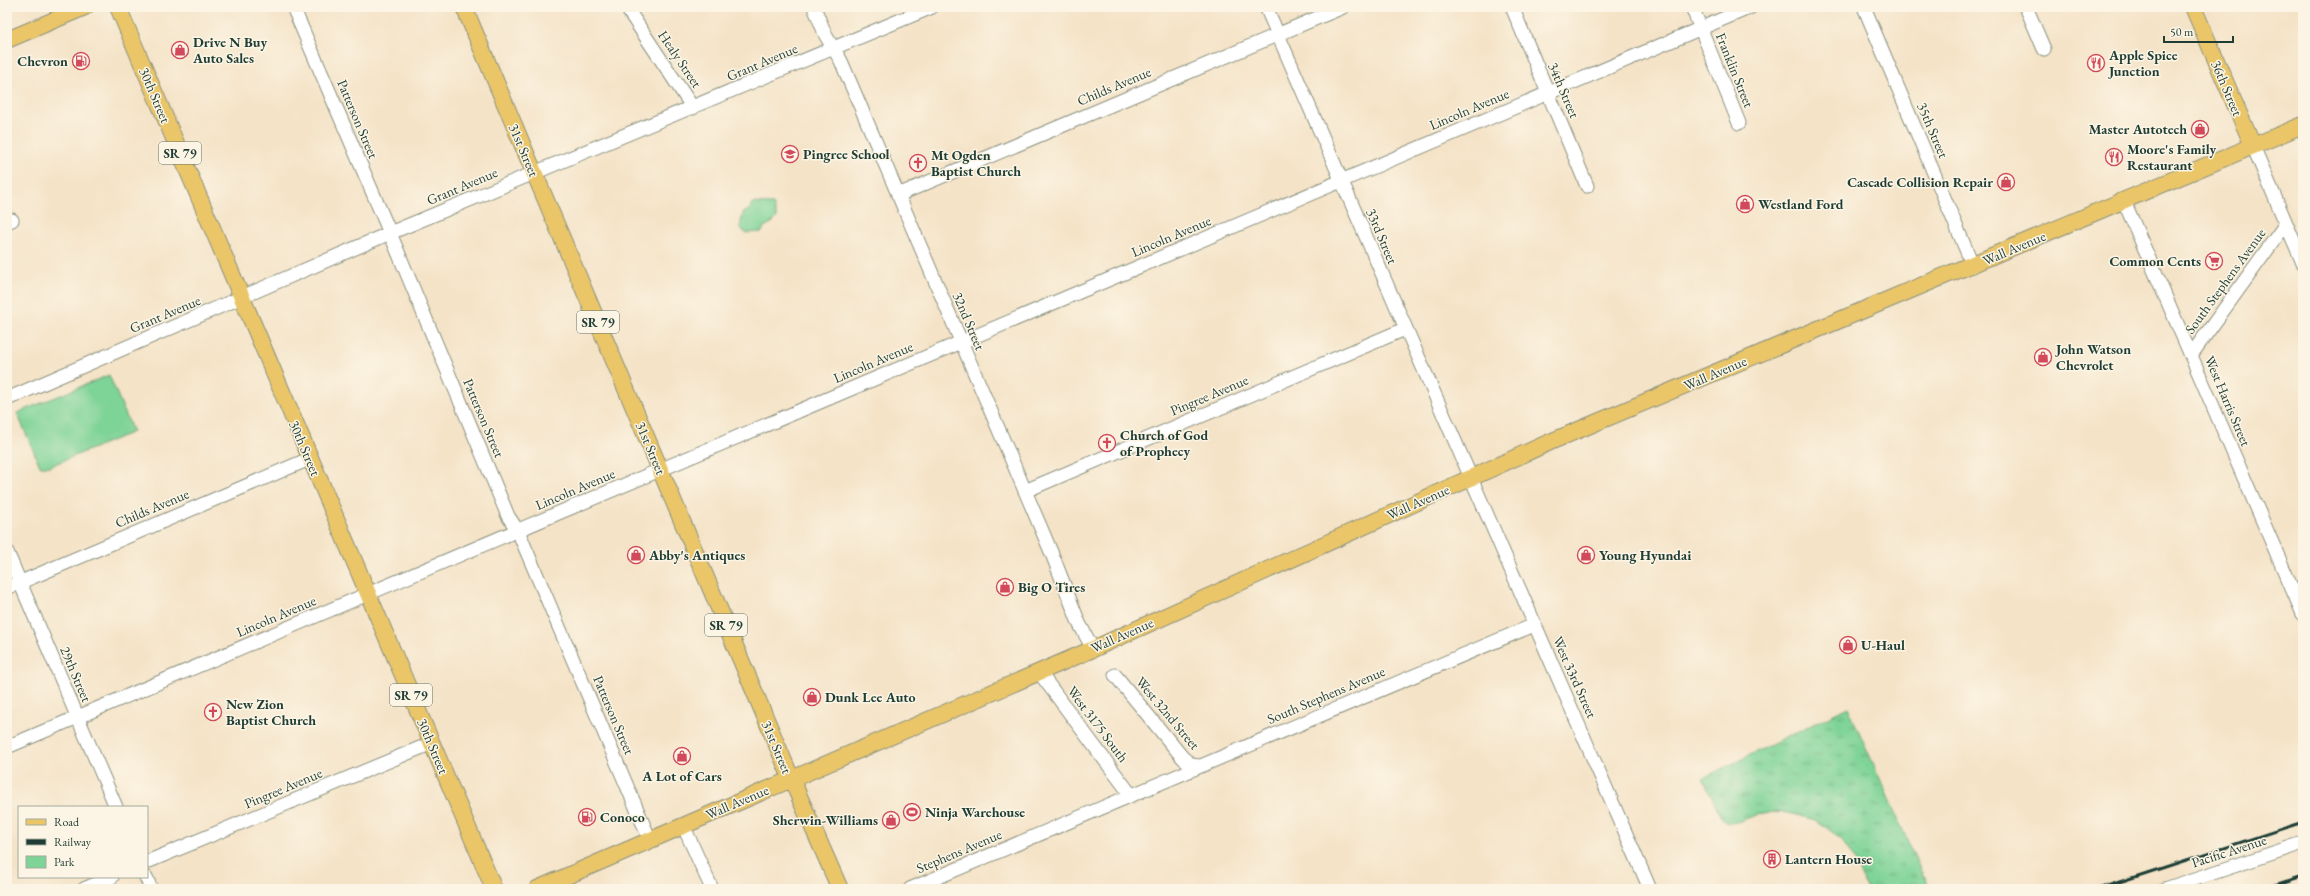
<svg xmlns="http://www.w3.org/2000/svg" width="2310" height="896" font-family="'EB Garamond',serif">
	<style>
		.grass { fill: url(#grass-tufts); stroke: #4e8866 }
		.park { fill: #7ed397; stroke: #4e8866 }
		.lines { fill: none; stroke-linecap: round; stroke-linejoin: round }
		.minor-casing { stroke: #8a907e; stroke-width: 15 }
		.major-casing { stroke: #8a907e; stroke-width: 18 }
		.minor { stroke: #fff; stroke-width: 13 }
		.major { stroke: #eac669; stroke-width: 16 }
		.rail { stroke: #1f3d34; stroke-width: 3 }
		.labels { text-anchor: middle; stroke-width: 3; stroke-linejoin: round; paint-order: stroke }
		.shield { fill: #fcf5e5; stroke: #617469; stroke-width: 1 }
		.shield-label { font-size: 13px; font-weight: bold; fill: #1f3d34 }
		.poi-label { font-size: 14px; font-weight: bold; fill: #1f3d34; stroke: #fcf5e5; text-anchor: start }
		.street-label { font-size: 14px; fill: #1f3d34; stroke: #fcf5e5 }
	</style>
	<defs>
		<pattern id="grass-tufts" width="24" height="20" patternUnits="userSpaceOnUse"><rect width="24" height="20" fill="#7ed397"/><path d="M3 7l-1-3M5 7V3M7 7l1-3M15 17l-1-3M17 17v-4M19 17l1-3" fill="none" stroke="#67ac7c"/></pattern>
	</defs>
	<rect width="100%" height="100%" fill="#fcf5e5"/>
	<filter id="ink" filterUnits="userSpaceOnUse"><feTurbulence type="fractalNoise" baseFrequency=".025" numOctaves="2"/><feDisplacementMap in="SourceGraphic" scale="8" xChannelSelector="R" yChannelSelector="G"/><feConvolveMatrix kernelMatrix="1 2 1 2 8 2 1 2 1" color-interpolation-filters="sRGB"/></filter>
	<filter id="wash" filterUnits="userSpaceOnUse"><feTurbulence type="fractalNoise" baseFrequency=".012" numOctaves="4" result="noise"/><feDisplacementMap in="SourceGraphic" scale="16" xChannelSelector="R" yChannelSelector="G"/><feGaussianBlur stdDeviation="0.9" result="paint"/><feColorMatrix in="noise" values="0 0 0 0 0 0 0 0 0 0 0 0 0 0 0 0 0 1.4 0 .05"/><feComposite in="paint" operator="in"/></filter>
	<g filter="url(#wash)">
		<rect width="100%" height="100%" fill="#f4e3c7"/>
		<path class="grass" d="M1848 707 1929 889H1918L1915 882 1898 889H1867C1860 874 1855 858 1845 845 1826 821 1794 809 1763 813 1751 815 1737 826 1725 822L1720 815 1703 778Z"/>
		<path class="park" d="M752 203 773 204 777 218 773 222 764 227 762 232 745 233 740 227 743 213 749 210Z
			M109 375 133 432 50 466H40L17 413Z"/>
	</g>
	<g filter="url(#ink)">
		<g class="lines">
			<g class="minor-casing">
				<path id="minor" d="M293 7 390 233 508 516 518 531 650 840
					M626 7 693 108
					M814 7 826 36 841 61 1052 554 1079 623 1093 649
					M1266 7 1650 889
					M1512 7 1587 186
					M1692 7 1739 123
					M1864 7 1973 266
					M2026 7 2044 49
					M2253 146 2303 263
					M898 195 1343 7
					M2124 201 2303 614
					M7 222 12 220
					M2191 355 2285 225
					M7 399 390 233 932 7
					M1025 491 1405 329
					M7 552 116 807
					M7 588 309 459
					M1039 672 1131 795
					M1115 675 1183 758 1192 765 1199 766
					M7 747 1751 7
					M683 825 712 889
					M147 862 432 743
					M146 877 151 889
					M84 889 112 877
					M910 889 1534 625
					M2165 889 2303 843"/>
			</g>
			<g class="major-casing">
				<path id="major" d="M118 7 494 889
					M464 7 791 778 840 889
					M2193 7 2253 146
					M7 40 85 7
					M537 889 1093 649 1550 442 2303 125"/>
			</g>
			<use href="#minor" class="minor"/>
			<use href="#major" class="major"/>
			<path class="rail" d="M2098 889 2303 822
				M2262 889 2303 876"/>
		</g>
	</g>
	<defs>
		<g id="shop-ring" transform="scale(0.9)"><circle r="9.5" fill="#fcf5e5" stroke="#d1495b" stroke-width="1.5"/><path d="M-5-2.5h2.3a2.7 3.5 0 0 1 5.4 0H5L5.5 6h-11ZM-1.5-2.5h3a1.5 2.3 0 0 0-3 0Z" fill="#d1495b"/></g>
		<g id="fuel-ring" transform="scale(0.9)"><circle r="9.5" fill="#fcf5e5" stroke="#d1495b" stroke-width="1.5"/><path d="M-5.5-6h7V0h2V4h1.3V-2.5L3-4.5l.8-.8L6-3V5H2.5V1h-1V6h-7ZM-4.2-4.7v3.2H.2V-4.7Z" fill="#d1495b"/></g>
		<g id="restaurant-ring" transform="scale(0.9)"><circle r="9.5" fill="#fcf5e5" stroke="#d1495b" stroke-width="1.5"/><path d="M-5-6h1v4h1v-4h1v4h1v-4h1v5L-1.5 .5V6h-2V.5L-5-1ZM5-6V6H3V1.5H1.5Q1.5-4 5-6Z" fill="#d1495b"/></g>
		<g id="school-ring" transform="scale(0.9)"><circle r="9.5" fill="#fcf5e5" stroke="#d1495b" stroke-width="1.5"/><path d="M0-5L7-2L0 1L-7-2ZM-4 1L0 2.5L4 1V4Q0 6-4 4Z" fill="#d1495b"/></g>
		<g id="church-ring" transform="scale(0.9)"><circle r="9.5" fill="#fcf5e5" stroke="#d1495b" stroke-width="1.5"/><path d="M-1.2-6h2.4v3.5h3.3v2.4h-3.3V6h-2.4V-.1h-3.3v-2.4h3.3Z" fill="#d1495b"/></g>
		<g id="supermarket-ring" transform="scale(0.9)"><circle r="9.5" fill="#fcf5e5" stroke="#d1495b" stroke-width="1.5"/><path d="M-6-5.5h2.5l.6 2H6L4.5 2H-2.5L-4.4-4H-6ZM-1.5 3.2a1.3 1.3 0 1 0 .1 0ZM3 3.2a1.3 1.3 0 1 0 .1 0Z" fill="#d1495b"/></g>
		<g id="stadium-ring" transform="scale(0.9)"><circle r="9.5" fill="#fcf5e5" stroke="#d1495b" stroke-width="1.5"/><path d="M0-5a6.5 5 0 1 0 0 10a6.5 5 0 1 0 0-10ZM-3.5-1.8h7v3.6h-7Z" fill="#d1495b"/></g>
		<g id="building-ring" transform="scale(0.9)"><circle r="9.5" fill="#fcf5e5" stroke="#d1495b" stroke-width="1.5"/><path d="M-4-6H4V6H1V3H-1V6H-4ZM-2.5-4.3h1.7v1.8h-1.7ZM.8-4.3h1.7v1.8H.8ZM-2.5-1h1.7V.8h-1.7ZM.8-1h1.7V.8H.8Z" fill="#d1495b"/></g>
	</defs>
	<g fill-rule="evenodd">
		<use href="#shop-ring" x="180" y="50"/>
		<use href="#fuel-ring" x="81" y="61"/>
		<use href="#restaurant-ring" x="2096" y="63"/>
		<use href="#shop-ring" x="2200" y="129"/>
		<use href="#school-ring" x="790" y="154"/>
		<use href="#restaurant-ring" x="2114" y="157"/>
		<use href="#church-ring" x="918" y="163"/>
		<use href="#shop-ring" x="2006" y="182"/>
		<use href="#shop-ring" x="1745" y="204"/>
		<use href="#supermarket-ring" x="2214" y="261"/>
		<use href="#shop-ring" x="2043" y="357"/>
		<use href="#church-ring" x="1107" y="443"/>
		<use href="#shop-ring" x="636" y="555"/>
		<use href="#shop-ring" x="1586" y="555"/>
		<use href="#shop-ring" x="1005" y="587"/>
		<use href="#shop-ring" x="1848" y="645"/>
		<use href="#shop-ring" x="812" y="697"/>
		<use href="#church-ring" x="213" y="712"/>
		<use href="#shop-ring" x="682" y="756"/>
		<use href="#stadium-ring" x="912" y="812"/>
		<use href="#fuel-ring" x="587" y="817"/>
		<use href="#shop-ring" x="891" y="820"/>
		<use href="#building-ring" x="1772" y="859"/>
	</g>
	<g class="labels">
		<g class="shield">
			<rect x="159" y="142" width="42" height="22" rx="3"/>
			<rect x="577" y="311" width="42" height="22" rx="3"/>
			<rect x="705" y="614" width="42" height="22" rx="3"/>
			<rect x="390" y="684" width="42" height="22" rx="3"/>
		</g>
		<g class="shield-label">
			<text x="180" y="158">SR 79</text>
			<text x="598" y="327">SR 79</text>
			<text x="726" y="630">SR 79</text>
			<text x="411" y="700">SR 79</text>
		</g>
		<g class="poi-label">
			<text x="193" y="47">Drive N Buy<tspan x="193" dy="16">Auto Sales</tspan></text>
			<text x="2109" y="60">Apple Spice<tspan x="2109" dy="16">Junction</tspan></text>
			<text x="68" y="66" text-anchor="end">Chevron</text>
			<text x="2187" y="134" text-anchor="end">Master Autotech</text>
			<text x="2127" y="154">Moore's Family<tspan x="2127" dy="16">Restaurant</tspan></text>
			<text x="803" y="159">Pingree School</text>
			<text x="931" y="160">Mt Ogden<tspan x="931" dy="16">Baptist Church</tspan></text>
			<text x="1993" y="187" text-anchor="end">Cascade Collision Repair</text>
			<text x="1758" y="209">Westland Ford</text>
			<text x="2201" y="266" text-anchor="end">Common Cents</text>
			<text x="2056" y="354">John Watson<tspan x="2056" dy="16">Chevrolet</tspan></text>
			<text x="1120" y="440">Church of God<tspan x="1120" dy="16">of Prophecy</tspan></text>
			<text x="649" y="560">Abby's Antiques</text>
			<text x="1599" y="560">Young Hyundai</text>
			<text x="1018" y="592">Big O Tires</text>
			<text x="1861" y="650">U-Haul</text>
			<text x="825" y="702">Dunk Lee Auto</text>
			<text x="226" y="709">New Zion<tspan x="226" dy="16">Baptist Church</tspan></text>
			<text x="682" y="781" text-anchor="middle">A Lot of Cars</text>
			<text x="925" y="817">Ninja Warehouse</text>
			<text x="600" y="822">Conoco</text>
			<text x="878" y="825" text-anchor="end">Sherwin-Williams</text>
			<text x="1785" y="864">Lantern House</text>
		</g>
		<g class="street-label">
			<text transform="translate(680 59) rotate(56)" y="5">Healy Street</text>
			<text transform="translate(762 62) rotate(-23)" y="5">Grant Avenue</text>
			<text transform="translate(1735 70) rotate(68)" y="5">Franklin Street</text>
			<text transform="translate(1114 86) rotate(-23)" y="5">Childs Avenue</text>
			<text transform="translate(2227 88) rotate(67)" y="5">36th Street</text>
			<text transform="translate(1564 90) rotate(67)" y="5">34th Street</text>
			<text transform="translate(155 95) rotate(67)" y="5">30th Street</text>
			<text transform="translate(1469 109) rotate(-23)" y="5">Lincoln Avenue</text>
			<text transform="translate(358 119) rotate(67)" y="5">Patterson Street</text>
			<text transform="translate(1933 130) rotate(67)" y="5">35th Street</text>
			<text transform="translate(524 150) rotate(67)" y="5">31st Street</text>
			<text transform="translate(462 186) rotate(-23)" y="5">Grant Avenue</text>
			<text transform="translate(1171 236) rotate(-23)" y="5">Lincoln Avenue</text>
			<text transform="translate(1382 236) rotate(67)" y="5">33rd Street</text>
			<text transform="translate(2014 248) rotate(-23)" y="5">Wall Avenue</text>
			<text transform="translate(2225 281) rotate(-54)" y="5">South Stephens Avenue</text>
			<text transform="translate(165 314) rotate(-23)" y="5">Grant Avenue</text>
			<text transform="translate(969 321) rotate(67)" y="5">32nd Street</text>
			<text transform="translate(873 362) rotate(-23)" y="5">Lincoln Avenue</text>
			<text transform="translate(1715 373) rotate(-23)" y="5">Wall Avenue</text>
			<text transform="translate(1209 395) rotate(-23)" y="5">Pingree Avenue</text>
			<text transform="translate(2228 401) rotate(67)" y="5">West Harris Street</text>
			<text transform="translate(484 418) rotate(67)" y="5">Patterson Street</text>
			<text transform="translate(305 448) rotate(67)" y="5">30th Street</text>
			<text transform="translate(651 448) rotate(67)" y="5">31st Street</text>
			<text transform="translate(575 489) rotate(-23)" y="5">Lincoln Avenue</text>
			<text transform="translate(1418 502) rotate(-24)" y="5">Wall Avenue</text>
			<text transform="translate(152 508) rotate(-23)" y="5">Childs Avenue</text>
			<text transform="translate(276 616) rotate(-23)" y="5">Lincoln Avenue</text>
			<text transform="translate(1122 635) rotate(-24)" y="5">Wall Avenue</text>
			<text transform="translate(76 674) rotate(67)" y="5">29th Street</text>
			<text transform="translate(1575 677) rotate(66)" y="5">West 33rd Street</text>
			<text transform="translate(1326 695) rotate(-23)" y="5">South Stephens Avenue</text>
			<text transform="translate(1168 713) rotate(50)" y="5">West 32nd Street</text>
			<text transform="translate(614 715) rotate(67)" y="5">Patterson Street</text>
			<text transform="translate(1098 724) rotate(53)" y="5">West 3175 South</text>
			<text transform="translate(433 746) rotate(67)" y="5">30th Street</text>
			<text transform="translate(777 747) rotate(67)" y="5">31st Street</text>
			<text transform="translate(283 788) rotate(-23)" y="5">Pingree Avenue</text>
			<text transform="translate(737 802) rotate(-23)" y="5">Wall Avenue</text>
			<text transform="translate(959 851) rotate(-23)" y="5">Stephens Avenue</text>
			<text transform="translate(2229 851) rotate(-18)" y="5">Pacific Avenue</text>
		</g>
	</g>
	<rect width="2310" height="896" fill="none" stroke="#fcf5e5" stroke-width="24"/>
	<rect x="18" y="806" width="130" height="72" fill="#fcf5e5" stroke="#a4ab9e"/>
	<rect x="26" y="819" width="20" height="6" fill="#eac669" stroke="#a4ab9e"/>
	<text x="54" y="826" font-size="12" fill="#1f3d34">Road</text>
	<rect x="26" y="839" width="20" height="6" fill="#1f3d34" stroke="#a4ab9e"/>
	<text x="54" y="846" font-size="12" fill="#1f3d34">Railway</text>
	<rect x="26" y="856" width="20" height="12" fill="#7ed397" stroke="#a4ab9e"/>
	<text x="54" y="866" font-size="12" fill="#1f3d34">Park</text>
	<path d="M2164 36v6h69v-6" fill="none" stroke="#1f3d34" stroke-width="2"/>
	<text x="2170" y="36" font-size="12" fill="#1f3d34" stroke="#fcf5e5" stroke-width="3" paint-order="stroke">50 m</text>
</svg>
